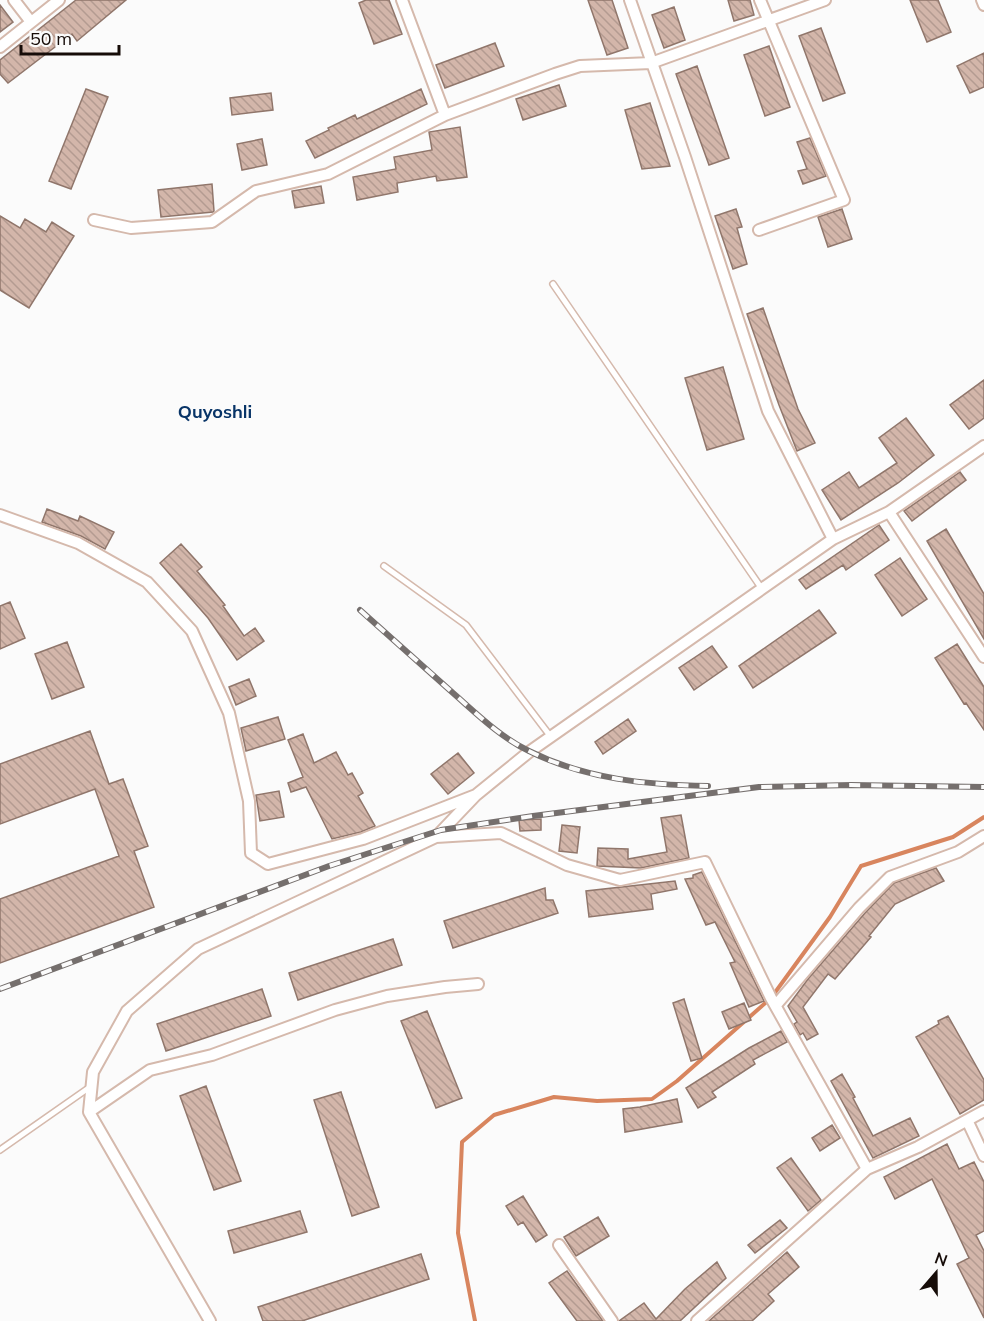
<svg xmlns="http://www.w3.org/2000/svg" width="984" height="1321" font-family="Mulish,sans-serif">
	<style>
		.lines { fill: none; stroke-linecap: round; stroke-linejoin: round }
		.stream { stroke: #d8855e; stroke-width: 4 }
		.building { fill: url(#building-back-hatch); stroke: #90766b; stroke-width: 1.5 }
		.service-casing { stroke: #d5b9ac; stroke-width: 8 }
		.minor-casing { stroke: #d5b9ac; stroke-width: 14 }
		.service { stroke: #fff; stroke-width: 5 }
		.minor { stroke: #fff; stroke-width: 10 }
		.rail-casing { stroke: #756f6d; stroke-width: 6 }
		.rail { stroke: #fbfbfb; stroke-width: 4; stroke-dasharray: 11; stroke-linecap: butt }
		.labels { text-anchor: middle; stroke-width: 5; stroke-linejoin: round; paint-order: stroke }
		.quarter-label { font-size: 18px; font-weight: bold; fill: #083467; stroke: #fbfbfb }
	</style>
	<defs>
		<pattern id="building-back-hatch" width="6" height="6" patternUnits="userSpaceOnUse" patternTransform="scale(1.5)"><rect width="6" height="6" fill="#d3b6aa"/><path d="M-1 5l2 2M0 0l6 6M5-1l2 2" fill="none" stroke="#b49b91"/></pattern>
	</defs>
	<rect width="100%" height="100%" fill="#fbfbfb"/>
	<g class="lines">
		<path class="stream" d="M475 1321 458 1233 462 1142 494 1115 554 1097 597 1101 652 1099 677 1081 771 998 830 917 861 866 953 837 984 817"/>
	</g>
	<path class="building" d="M76 0H126L77 41 72 34 8 83 0 74V60Z
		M366 0H389L402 34 374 44 359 3Z
		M588 0H612L628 48 607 55Z
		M728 0H750L754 15 734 21Z
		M910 0H938L951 32 927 42Z
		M0 5 13 22 0 32Z
		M674 7 685 40 664 48 652 15Z
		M821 28 845 93 823 101 799 36Z
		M495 43 504 66 445 88 436 65Z
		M769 46 790 107 765 116 744 55Z
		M984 53V87L970 93 957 66Z
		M697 66 729 158 709 165 676 74Z
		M559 85 566 106 523 120 516 99Z
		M86 89 108 97 71 189 49 181Z
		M421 89 427 104 315 158 306 141 329 130 328 128 355 115 357 119Z
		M271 93 273 110 232 115 230 98Z
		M650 103 670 166 642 169 625 110Z
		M460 127 467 177 437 181 436 176 397 183 398 192 357 200 353 177 396 169 394 157 432 150 429 132Z
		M810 138 826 176 803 184 798 171 807 169 797 142Z
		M262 139 267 165 242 170 237 144Z
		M212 184 214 211 213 212 161 217 158 190Z
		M321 186 324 203 295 208 292 191Z
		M736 209 742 227 737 228 747 264 733 269 715 216Z
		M842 209 852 239 828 247 818 217Z
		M0 216 20 228 25 219 46 232 52 222 74 236 29 308 0 290Z
		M763 308 798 409 815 443 797 451 779 405 747 314Z
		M723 367 744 439 707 450 685 378Z
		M984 380V418L969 429 950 405Z
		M906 418 934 455 898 483 841 520 822 490 849 472 859 488 897 463 879 438Z
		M960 472 966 480 912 521 904 511Z
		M47 509 78 521 80 516 114 532 105 549 81 536 42 522Z
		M879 525 889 540 846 570 843 565 806 589 799 580Z
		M946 529 984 594V639L927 541Z
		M181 544 202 567 197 571 225 605 223 606 244 636 255 628 264 641 237 660 208 618 160 563Z
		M900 558 927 599 902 616 875 575Z
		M10 602 25 638 0 649V606Z
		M819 610 836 633 753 688 739 666Z
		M67 642 84 687 52 699 35 654Z
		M957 644 984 687V730L966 703 964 704 935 658Z
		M712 646 727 667 694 690 679 668Z
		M249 679 256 696 236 705 229 687Z
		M278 717 285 739 246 751 241 728Z
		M628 719 636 731 603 754 595 742Z
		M90 731 109 784 123 779 148 846 134 851 154 907 0 963V899L119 856 95 789 0 824V764Z
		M303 734 314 763 336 752 348 775 352 773 363 793 358 796 375 826 361 832 332 839 306 787 291 792 288 783 303 777 288 740Z
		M458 753 474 773 448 794 431 774Z
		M279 791 284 817 260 821 256 795Z
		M681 815 689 858 641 868 597 866 598 848 628 849V859L667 852 661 818Z
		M541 819V830L520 831 519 820Z
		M562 825 580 827 577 853 559 851Z
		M936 868 944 881 895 904 869 936 871 937 835 979 828 974 803 1007 818 1034 807 1040 803 1033 800 1035 794 1024 797 1022 788 1006 808 979 865 913 894 883Z
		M702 872 764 1001 749 1007 730 963 735 962 715 922 706 925 685 879 693 878V875Z
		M675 881 677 889 651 894 653 909 589 917 586 891Z
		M545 888 546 900H553L558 913 453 948 444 921Z
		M393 939 402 965 298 1000 289 973Z
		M262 989 271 1016 166 1051 157 1024Z
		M684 999 702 1058 691 1061 673 1003Z
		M744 1003 751 1020 729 1029 722 1012Z
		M427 1011 462 1098 436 1108 401 1021Z
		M948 1016 984 1080V1100L960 1114 916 1037 939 1024 938 1021Z
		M781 1031 787 1042 753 1060 755 1064 712 1092 716 1097 698 1108 686 1088 749 1048Z
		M842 1074 855 1097 853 1098 873 1136 910 1118 919 1136 873 1158 831 1081Z
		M206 1086 241 1181 214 1190 180 1096Z
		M341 1092 379 1207 352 1216 314 1100Z
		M677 1099 682 1122 625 1132 623 1109 640 1107Z
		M832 1125 840 1138 820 1151 812 1138Z
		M947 1144 959 1169 974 1162 984 1182V1231L976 1235 984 1251V1318L957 1264 969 1258 932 1179 895 1199 884 1177Z
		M791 1158 821 1200 808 1211 777 1168Z
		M523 1196 547 1235 536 1242 523 1222 518 1225 506 1206Z
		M300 1211 307 1232 234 1253 228 1231Z
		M598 1217 609 1236 576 1256 564 1237Z
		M780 1220 787 1228 755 1253 748 1245Z
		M787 1252 799 1267 768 1294 774 1301 752 1321H709Z
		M421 1254 429 1279 302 1321H263L258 1307Z
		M717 1262 726 1278 680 1321H619L644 1303 656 1319 685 1289Z
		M567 1271 595 1310 603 1321H577L549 1283Z"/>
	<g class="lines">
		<g class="service-casing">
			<path id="service" d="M553 284 762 589
				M384 566 466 625 551 737
				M0 1150 90 1087"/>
		</g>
		<g class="minor-casing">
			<path id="minor" d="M14 0 31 22
				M402 0 445 115
				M630 0 685 157 768 411 833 539
				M982 0 984 5
				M0 47 59 0
				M94 220 131 228 212 222 256 191 328 174 445 115 555 74 580 66 651 63 825 0
				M759 230 844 200 760 0
				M889 512 984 657
				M0 515 78 543 147 582 192 631 229 713 249 801 251 853 268 864 363 839 476 795
				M436 837 476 795 529 752 833 539 889 512 984 446
				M776 1005 859 908 890 877 958 852 984 836
				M89 1112 150 1070 212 1055 335 1010 387 996 445 987 478 984
				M967 1120 984 1156
				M559 1245 612 1321
				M210 1321 89 1112 93 1072 127 1011 198 949 436 837 501 833 567 865 620 880 705 862 771 998 867 1169
				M697 1321 867 1169 918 1147 984 1111"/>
		</g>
		<use href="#service" class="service"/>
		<use href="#minor" class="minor"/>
		<g class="rail-casing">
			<path id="rail" d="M360 610C391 638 422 665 453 693 477 714 500 737 529 751 585 779 647 785 708 786
				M0 989 329 866 441 830 533 816 759 787 851 785 984 787"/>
		</g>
		<use href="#rail" class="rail"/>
	</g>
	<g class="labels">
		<g class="quarter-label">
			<text x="215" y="418">Quyoshli</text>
		</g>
	</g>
	<g transform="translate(936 1273) rotate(20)" stroke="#fbfbfb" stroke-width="4.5" paint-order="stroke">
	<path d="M0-4.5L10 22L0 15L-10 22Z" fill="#160c08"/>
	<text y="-9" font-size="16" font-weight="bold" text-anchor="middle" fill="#160c08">N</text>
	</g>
	<path d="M21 45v9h98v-9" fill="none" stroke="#160c08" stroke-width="3"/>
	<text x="30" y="45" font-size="18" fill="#160c08" stroke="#fbfbfb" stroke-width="4.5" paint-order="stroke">50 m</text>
</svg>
